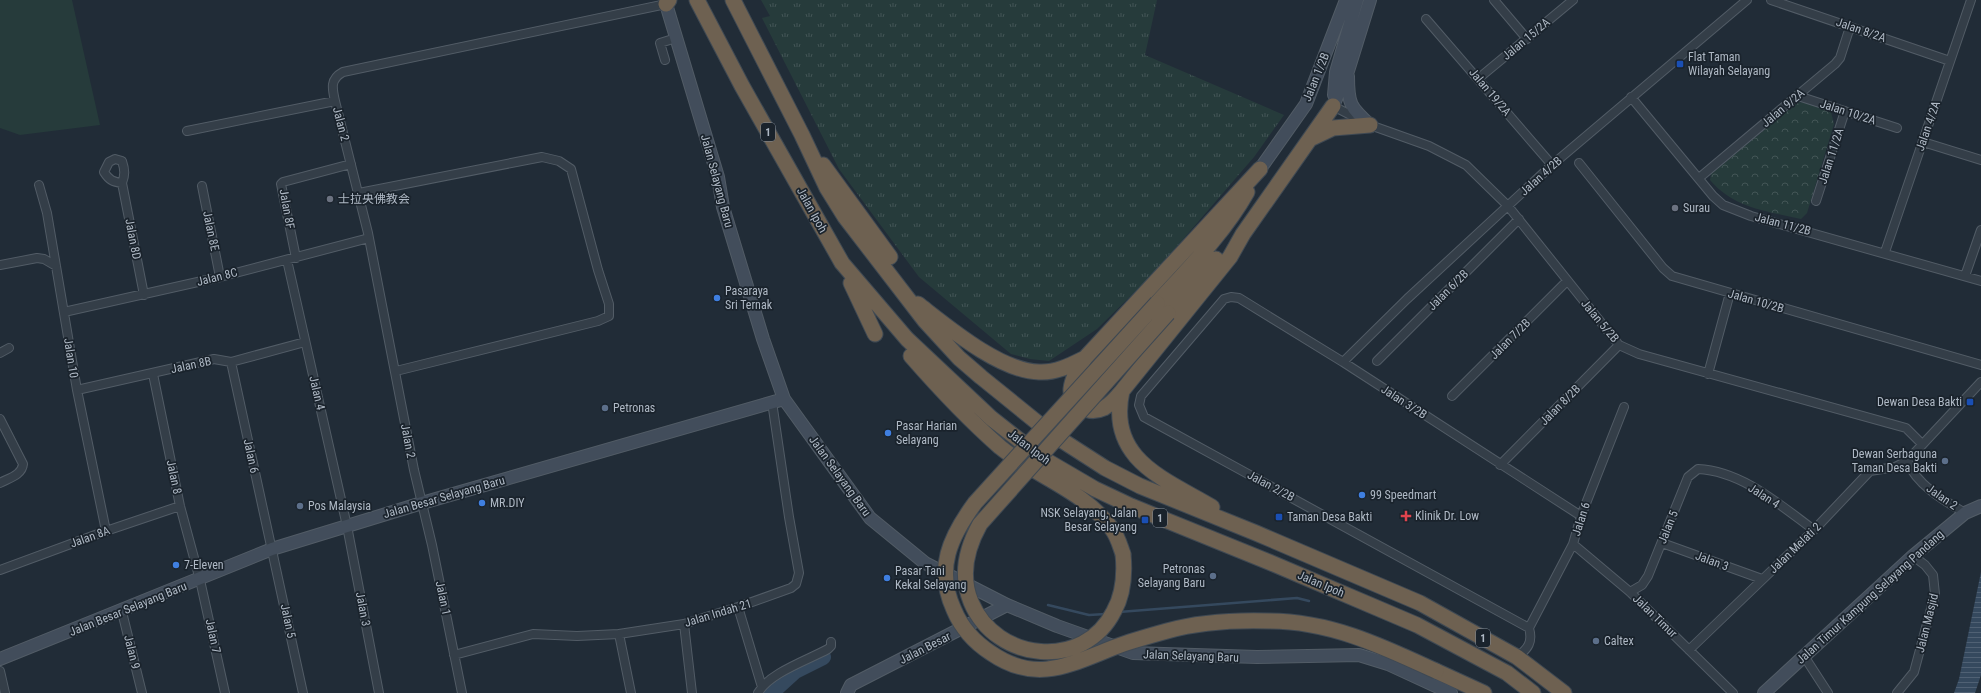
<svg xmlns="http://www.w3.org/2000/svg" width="1981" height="693" font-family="'Roboto Condensed','Noto Sans SC',sans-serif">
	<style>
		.grass { fill: url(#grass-tufts) }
		.park { fill: url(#park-crowns) }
		.pitch { fill: #263b3b }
		.water { fill: url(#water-rules) }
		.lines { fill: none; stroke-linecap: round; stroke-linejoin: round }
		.stream { stroke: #35495e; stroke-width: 2.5 }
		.river { stroke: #35495e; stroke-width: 16 }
		.street-casing { stroke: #525c66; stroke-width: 10 }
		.secondary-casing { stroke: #525c66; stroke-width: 14 }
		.highway-casing { stroke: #3f4953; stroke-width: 17 }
		.street { stroke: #343e48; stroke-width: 8 }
		.secondary { stroke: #424d5b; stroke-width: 12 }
		.highway { stroke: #6e6151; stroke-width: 15 }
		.highway-bridge-casing { stroke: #3f4953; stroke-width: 17; stroke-linecap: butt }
		.highway-bridge { stroke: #6e6151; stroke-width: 15 }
		.transit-dot { fill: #1a4fb4; stroke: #1a232c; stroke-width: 1.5 }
		.worship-dot { fill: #6b7280; stroke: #1a232c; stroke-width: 1.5 }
		.shop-dot { fill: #3f7fe0; stroke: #1a232c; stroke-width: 1.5 }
		.service-dot { fill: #5c6f8a; stroke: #1a232c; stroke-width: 1.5 }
		.health-dot { fill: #e0444e; stroke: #1a232c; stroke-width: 1.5 }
		.labels { text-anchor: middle; stroke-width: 3.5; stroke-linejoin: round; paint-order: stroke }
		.shield { fill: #1a232c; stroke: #828c97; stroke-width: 1 }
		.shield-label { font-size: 11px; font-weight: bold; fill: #afb9c5 }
		.street-label { font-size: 12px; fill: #afb9c5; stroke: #1a232c }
		.poi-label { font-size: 12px; fill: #afb9c5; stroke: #1a232c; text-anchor: start }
	</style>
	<defs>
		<pattern id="grass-tufts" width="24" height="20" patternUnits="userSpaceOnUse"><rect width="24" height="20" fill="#263b3b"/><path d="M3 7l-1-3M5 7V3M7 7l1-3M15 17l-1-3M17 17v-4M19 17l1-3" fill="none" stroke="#435556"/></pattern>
		<pattern id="park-crowns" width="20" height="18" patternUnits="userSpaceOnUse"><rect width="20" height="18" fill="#263b3b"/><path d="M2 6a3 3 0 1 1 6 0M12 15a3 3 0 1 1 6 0" fill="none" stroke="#435556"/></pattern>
		<pattern id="water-rules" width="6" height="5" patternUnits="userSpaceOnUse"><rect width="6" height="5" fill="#35495e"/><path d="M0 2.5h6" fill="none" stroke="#506174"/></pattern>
	</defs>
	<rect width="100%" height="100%" fill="#212c37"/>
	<path class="grass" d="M761 0H1157L1145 55 1284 115 1254 157 1154 273 1097 329 1049 361 1030 359 1011 354 919 277 839 169 762 18 770 16Z"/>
	<path class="park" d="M1798 102 1806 103 1831 112 1834 124 1807 213 1801 219C1766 211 1734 208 1710 180L1711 174Z"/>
	<path class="pitch" d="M0 0H72L100 125 20 135 0 128Z"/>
	<path class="water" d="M1981 572V675L1975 693H1954L1959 679Z"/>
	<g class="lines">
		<path class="stream" d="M1048 605 1089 615 1106 614
			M1119 612 1297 598 1309 601"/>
		<path class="river" d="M771 693 795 671 823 657"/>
		<g class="street-casing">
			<path id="street" d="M1494 0 1527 39
				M1771 0 1950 61
				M1426 19 1552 165
				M665 60 660 43 676 38
				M1479 78 1573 0
				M1798 96 1897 128
				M1631 97 1713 196 1723 205 1751 216 1981 281
				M1333 106 1370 125 1429 146 1466 165 1508 206 1619 345 1639 354 1906 428 1922 444
				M187 131 335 101
				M1923 142 1981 160
				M1579 163 1663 268 1672 276 1981 365
				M1699 178 1835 64 1840 58 1850 27
				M122 183C113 182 109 180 104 172L109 162 115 159 122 161C125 170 125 175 122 183L144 295
				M39 185 47 213 77 390 106 531
				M202 186 220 277
				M359 193 542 157 559 161 571 169 598 270 609 304V316L598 321 396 371
				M1816 201 1845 111
				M1885 252 1971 0
				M296 258 281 184 283 182 351 164
				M287 260 347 526 379 693
				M0 265 37 258 44 259 56 266
				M1965 276 1981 230
				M64 312 220 277 369 238
				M0 353 9 348
				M1377 361 1519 219
				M231 362 303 693
				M1343 362 1407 299 1552 165 1747 0
				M153 374 180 506 200 580 225 693
				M1708 374 1730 293
				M77 390 214 359 231 362 305 342
				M1452 396 1567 281
				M0 419 23 464C22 475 9 478 0 483
				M1907 461C1917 485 1943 500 1965 513
				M1500 465 1619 345
				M1662 543 1762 579
				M1573 544 1630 592 1733 693
				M0 570 106 531 180 506
				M1630 592 1642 585 1648 576 1688 477 1698 469C1742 471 1780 505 1814 530
				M738 607 762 687
				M122 612 142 693
				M684 624 692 693
				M1529 628 1144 417 1139 405 1141 396 1224 299 1231 297 1239 298 1343 362 1581 516
				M1529 628 1573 544 1581 516 1624 407
				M619 634 631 693
				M1689 650 1814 530 1870 471 1895 467 1907 461 1981 382
				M454 655 533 634 577 636 619 634 684 624 738 607 791 588 796 584 799 573 789 517 772 402
				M1804 656 1828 693
				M1517 657C1528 649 1533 642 1529 628
				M0 671 5 693
				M462 693 432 545 414 470 368 233 335 101C332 88 330 79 343 72L666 4
				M758 693C769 673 808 660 828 649L831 646V642
				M1897 693 1914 672 1935 594 1933 575 1925 565 1913 556"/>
		</g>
		<g class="secondary-casing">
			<path id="secondary" d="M666 4 718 177 723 207 763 339 784 399 870 518 925 563 1007 605 1057 626 1133 653 1257 657 1359 655 1388 664 1451 693
				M1348 76C1348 104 1350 107 1370 125
				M1334 95 1336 72 1357 0
				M1333 106 1348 71 1370 0
				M1260 169 1306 104 1346 0
				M0 659 272 549 422 503 784 399
				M847 693 851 685 1007 605
				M1764 693 1913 556 1965 513 1981 506"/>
		</g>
		<g class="highway-casing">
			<path id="highway" d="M697 0 742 86 842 263 907 339 991 418 1042 458 1095 489 1131 506 1269 562 1417 625 1507 673 1533 693
				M733 0 802 135 827 188 845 217 925 321 959 358 981 377 1049 432 1105 468 1140 486 1256 533 1420 603 1517 657 1564 693
				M666 4 669 0
				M1312 138 1333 128 1370 125
				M823 165 890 257
				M851 283 875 334
				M1157 303C1189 268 1224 233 1247 192
				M918 304C949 328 1000 371 1039 372 1056 373 1071 365 1085 358L1260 169
				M1168 313 1216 259
				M911 356C939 388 968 419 1000 447 1035 476 1085 491 1112 529 1118 537 1120 546 1123 554
				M1085 358C1079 368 1072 378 1071 389 1070 406 1089 415 1104 408 1111 404 1117 397 1122 391
				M1212 507C1163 478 1107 459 1122 391L1230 257 1243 234 1333 106
				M1436 671 1484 693"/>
		</g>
		<use href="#street" class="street"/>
		<use href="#secondary" class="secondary"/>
		<use href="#highway" class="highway"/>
		<g class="highway-bridge-casing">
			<path id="highway-bridge" d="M1157 303 975 503C950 537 935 569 954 610 962 629 974 642 991 653 1036 684 1069 665 1115 647 1131 641 1149 636 1167 631 1199 622 1235 620 1269 621 1330 621 1382 646 1436 671
				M1123 554C1125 574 1124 593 1114 611 1084 671 996 662 971 602 960 575 966 549 980 524L1168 313"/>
		</g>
		<use href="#highway-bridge" class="highway-bridge"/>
	</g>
	<g class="transit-dot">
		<rect x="1676" y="60" width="8" height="8" rx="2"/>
		<rect x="1966" y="398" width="8" height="8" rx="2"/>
		<rect x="1275" y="513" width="8" height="8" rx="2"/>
		<rect x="1141" y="516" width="8" height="8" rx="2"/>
	</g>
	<g class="worship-dot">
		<circle cx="330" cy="199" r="4"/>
		<circle cx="1675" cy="208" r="4"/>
	</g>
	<g class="shop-dot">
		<circle cx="717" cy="298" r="4"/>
		<circle cx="888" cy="433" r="4"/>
		<circle cx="1362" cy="495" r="4"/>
		<circle cx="482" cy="503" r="4"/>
		<circle cx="176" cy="565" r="4"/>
		<circle cx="887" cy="578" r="4"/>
	</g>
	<g class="service-dot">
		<circle cx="605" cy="408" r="4"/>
		<circle cx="1945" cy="461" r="4"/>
		<circle cx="300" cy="506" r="4"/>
		<circle cx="1213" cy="576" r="4"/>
		<circle cx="1596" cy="641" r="4"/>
	</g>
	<path class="health-dot" d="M1404 510h4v4h4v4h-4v4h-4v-4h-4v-4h4z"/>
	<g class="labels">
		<g class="shield">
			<rect x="761" y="123" width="14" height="18" rx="3"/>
			<rect x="1153" y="509" width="14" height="18" rx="3"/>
			<rect x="1476" y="629" width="14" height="18" rx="3"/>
		</g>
		<g class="shield-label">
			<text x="768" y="136">1</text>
			<text x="1160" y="522">1</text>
			<text x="1483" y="642">1</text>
		</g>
		<g class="street-label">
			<text transform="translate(1861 30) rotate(19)" y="4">Jalan 8/2A</text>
			<text transform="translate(1526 39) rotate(-40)" y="4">Jalan 15/2A</text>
			<text transform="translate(1316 77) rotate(-68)" y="4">Jalan 1/2B</text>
			<text transform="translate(1490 92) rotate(50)" y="4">Jalan 19/2A</text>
			<text transform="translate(1783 108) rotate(-40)" y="4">Jalan 9/2A</text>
			<text transform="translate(1848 112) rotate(18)" y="4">Jalan 10/2A</text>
			<text transform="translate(341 124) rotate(75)" y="4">Jalan 2</text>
			<text transform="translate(1928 126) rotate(-71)" y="4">Jalan 4/2A</text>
			<text transform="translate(1831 156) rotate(-72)" y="4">Jalan 11/2A</text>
			<text transform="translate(1541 176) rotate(-42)" y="4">Jalan 4/2B</text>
			<text transform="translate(717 181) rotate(75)" y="4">Jalan Selayang Baru</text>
			<text transform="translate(287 209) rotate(80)" y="4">Jalan 8F</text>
			<text transform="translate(812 210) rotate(61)" y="4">Jalan Ipoh</text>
			<text transform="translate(1783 224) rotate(15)" y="4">Jalan 11/2B</text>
			<text transform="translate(211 231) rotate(78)" y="4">Jalan 8E</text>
			<text transform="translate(133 239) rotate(79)" y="4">Jalan 8D</text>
			<text transform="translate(217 277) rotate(-14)" y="4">Jalan 8C</text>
			<text transform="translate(1448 290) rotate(-45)" y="4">Jalan 6/2B</text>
			<text transform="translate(1756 301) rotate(16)" y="4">Jalan 10/2B</text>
			<text transform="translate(1600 321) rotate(50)" y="4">Jalan 5/2B</text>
			<text transform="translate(1510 339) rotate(-45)" y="4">Jalan 7/2B</text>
			<text transform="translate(71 358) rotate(81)" y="4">Jalan 10</text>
			<text transform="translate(191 365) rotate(-12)" y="4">Jalan 8B</text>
			<text transform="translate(317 393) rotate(77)" y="4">Jalan 4</text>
			<text transform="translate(1404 402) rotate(33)" y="4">Jalan 3/2B</text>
			<text transform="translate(1560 405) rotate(-45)" y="4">Jalan 8/2B</text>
			<text transform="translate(408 441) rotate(79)" y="4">Jalan 2</text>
			<text transform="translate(1029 447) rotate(37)" y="4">Jalan Ipoh</text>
			<text transform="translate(251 456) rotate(78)" y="4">Jalan 6</text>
			<text transform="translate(840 476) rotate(54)" y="4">Jalan Selayang Baru</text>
			<text transform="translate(174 477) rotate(78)" y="4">Jalan 8</text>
			<text transform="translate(1271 486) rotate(28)" y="4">Jalan 2/2B</text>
			<text transform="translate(1764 496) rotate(33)" y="4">Jalan 4</text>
			<text transform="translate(444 497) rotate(-16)" y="4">Jalan Besar Selayang Baru</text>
			<text transform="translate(1942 497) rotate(35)" y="4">Jalan 2</text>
			<text transform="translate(1581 519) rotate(-72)" y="4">Jalan 6</text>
			<text transform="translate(1668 527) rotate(-68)" y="4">Jalan 5</text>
			<text transform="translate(90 537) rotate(-20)" y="4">Jalan 8A</text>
			<text transform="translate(1795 548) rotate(-44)" y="4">Jalan Melati 2</text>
			<text transform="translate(1712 561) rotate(20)" y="4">Jalan 3</text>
			<text transform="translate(1321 584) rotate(23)" y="4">Jalan Ipoh</text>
			<text transform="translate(1870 597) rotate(-42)" y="4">Jalan Timur Kampung Selayang Pandang</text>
			<text transform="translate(443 598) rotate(78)" y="4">Jalan 1</text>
			<text transform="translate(128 609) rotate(-22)" y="4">Jalan Besar Selayang Baru</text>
			<text transform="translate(363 609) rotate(79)" y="4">Jalan 3</text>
			<text transform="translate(718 613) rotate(-17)" y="4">Jalan Indah 21</text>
			<text transform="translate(1655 616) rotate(44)" y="4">Jalan Timur</text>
			<text transform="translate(288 621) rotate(78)" y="4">Jalan 5</text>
			<text transform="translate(1927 623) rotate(-76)" y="4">Jalan Masjid</text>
			<text transform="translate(213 636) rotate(78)" y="4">Jalan 7</text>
			<text transform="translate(925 648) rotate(-27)" y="4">Jalan Besar</text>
			<text transform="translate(132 652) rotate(76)" y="4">Jalan 9</text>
			<text transform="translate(1191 656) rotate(2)" y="4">Jalan Selayang Baru</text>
		</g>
		<g class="poi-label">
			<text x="1688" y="61">Flat Taman<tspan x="1688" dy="14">Wilayah Selayang</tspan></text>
			<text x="338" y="203">士拉央佛教会</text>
			<text x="1683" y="212">Surau</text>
			<text x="725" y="295">Pasaraya<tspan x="725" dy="14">Sri Ternak</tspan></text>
			<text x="1962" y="406" text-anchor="end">Dewan Desa Bakti</text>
			<text x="613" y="412">Petronas</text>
			<text x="896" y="430">Pasar Harian<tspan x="896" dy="14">Selayang</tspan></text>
			<text x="1937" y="458" text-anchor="end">Dewan Serbaguna<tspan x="1937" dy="14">Taman Desa Bakti</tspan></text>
			<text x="1370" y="499">99 Speedmart</text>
			<text x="490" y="507">MR.DIY</text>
			<text x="308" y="510">Pos Malaysia</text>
			<text x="1137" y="517" text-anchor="end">NSK Selayang, Jalan<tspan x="1137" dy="14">Besar Selayang</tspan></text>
			<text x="1415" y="520">Klinik Dr. Low</text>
			<text x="1287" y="521">Taman Desa Bakti</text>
			<text x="184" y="569">7-Eleven</text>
			<text x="1205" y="573" text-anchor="end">Petronas<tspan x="1205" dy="14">Selayang Baru</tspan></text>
			<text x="895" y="575">Pasar Tani<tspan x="895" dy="14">Kekal Selayang</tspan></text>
			<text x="1604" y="645">Caltex</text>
		</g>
	</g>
</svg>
